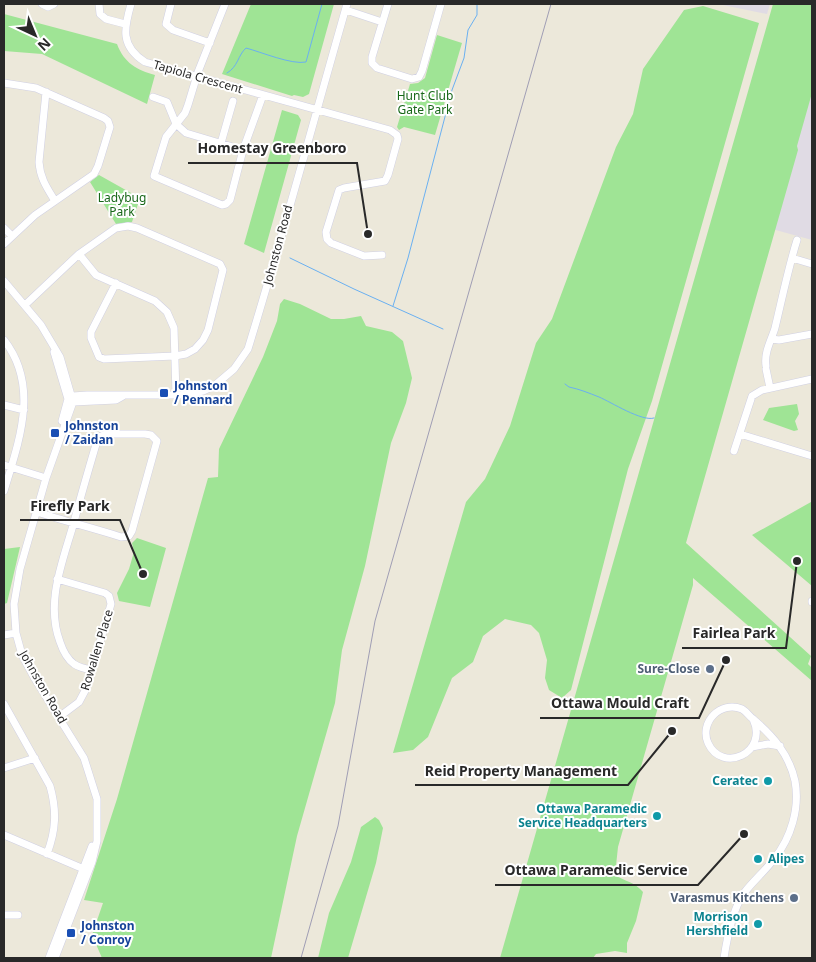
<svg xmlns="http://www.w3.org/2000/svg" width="816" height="962" font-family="'Noto Sans',sans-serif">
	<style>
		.industrial { fill: #e0dbe4 }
		.green { fill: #9fe495 }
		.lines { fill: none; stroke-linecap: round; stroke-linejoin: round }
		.stream { stroke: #6ab0f1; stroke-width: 1 }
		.minor-casing { stroke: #d0d0e3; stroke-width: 8 }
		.minor { stroke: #fff; stroke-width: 7 }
		.rail { stroke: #9f9db4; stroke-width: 1 }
		.transit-dot { fill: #1a4fb4; stroke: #fff; stroke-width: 2 }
		.service-dot { fill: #5c6f8a; stroke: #fff; stroke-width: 2 }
		.culture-dot { fill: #0f9aa8; stroke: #fff; stroke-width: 2 }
		.labels { text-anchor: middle; stroke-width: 4; stroke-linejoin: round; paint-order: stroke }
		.street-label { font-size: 12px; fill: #292929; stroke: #fff }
		.park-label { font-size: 12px; fill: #186819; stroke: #fff }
		.transit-label { font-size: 12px; font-weight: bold; fill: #164399; stroke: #fff; text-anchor: start }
		.service-label { font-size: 12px; font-weight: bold; fill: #4e5e75; stroke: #fff; text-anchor: end }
		.culture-label { font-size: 12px; font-weight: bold; fill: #0d838f; stroke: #fff; text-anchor: end }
		.leader { fill: none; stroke: #292929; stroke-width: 2 }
		.callout-dot { fill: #292929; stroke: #fff; stroke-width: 2 }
		.callout-label { font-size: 14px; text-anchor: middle; font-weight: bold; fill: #292929; stroke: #fff; stroke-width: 4; stroke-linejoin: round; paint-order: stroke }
	</style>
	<rect width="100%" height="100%" fill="#ece8da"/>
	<path class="industrial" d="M718 4H770L767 14Z
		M812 85V240L772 229Z"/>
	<path class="green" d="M251 4H334L309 94 303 97 294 95 292 96 222 74Z
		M773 4H812V93L797 146 798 150 686 543 811 656 808 664 812 668V681L693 578V585L618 847 615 875C624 881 635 882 643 892L636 921 627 943V953L615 951 596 954 593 958H500Z
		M703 6 759 23 652 401 628 469 571 690 562 698 549 690 545 678 547 660 539 633 531 625 505 619 483 636 473 662 452 678 428 737 413 750 393 753 466 502 485 479 510 426 536 343 552 319 616 147 633 114 643 69 684 10Z
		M4 14 117 44C124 63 137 70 155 75L147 104 42 54 4 51Z
		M437 35 462 43 435 135 404 127 399 130 397 127 410 84 418 83 425 78Z
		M282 110 298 115 301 120 264 253 244 244Z
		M99 175 140 198 132 222 116 224 90 182Z
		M284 299 300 304 331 319H344L361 316 366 326 392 332 403 341 412 378 406 403 391 443 365 566 342 650 335 703 297 836 271 958H102L92 935 103 903 84 900 117 799 208 478 218 477 219 449 263 357 277 321 280 304Z
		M797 404 799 414 795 421 798 430 794 431 763 420 769 408Z
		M811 502H812V586L752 535Z
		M137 538 166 548 150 607 119 601 117 593 129 569 134 552 132 543Z
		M20 547 7 603 4 604V549Z
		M375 817 379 820 383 828 376 863 348 958H318L329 913 351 862 361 827Z"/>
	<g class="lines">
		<path class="stream" d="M227 73C238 67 238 55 246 48 261 52 292 65 306 62L322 4
			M290 258 354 289 443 329
			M393 306 408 258 452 90 464 58 468 30 477 15V4
			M565 384 569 387C579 389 589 393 599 397 611 402 642 422 654 418"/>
		<g class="minor-casing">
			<path id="minor" d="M42 4 48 7 54 4
				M99 4 100 14 106 19 125 24
				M131 4C124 28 120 46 145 62L390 130 397 135 398 139 388 175 385 181 344 188 339 190 326 232 327 239 331 243 364 256 382 255
				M171 4 166 24 173 30 210 43
				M225 4 198 72 188 105 185 113 166 137 154 176 222 205 226 204 230 200 243 150 263 95
				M388 4 372 57V63L377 68 412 79 419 77 422 71 441 4
				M346 10 382 22
				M4 83 36 88 104 118 108 121 110 127 98 166 94 174 35 215 4 244
				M46 92 39 162C40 178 47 188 55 201
				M153 97 167 102 176 124 186 133 243 150
				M221 143 233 101
				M4 228 12 236
				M79 254 96 275 155 301 167 312 174 328 176 395
				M792 258 812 264
				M4 281 41 325 60 357 73 402 46 478 20 569 14 604 16 633 22 655 35 679 84 758 97 799V841L92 862 55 958
				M25 305 79 254 116 228 128 226 137 228 220 264 223 270 208 330 203 340 195 349 186 354 175 356 104 359 99 357 91 338V332L116 283
				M772 339 779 340 812 334
				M4 340C40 386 19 441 4 491
				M54 352 68 399
				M766 366C764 352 771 341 775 328 782 299 788 269 797 240
				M766 369 770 388
				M68 399 73 396 87 395H183L203 391 214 386 234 369 248 349C283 235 314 119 347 4
				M70 400 73 402 116 400 123 396
				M4 405 24 410
				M62 421 68 399
				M740 434 812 456
				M734 451 752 396 762 390 812 379
				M4 465 46 478
				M37 512C64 521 93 528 121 537L129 536 132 531 157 441 151 435 145 434H106L99 437 97 441C89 468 81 495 74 522 63 561 45 602 60 642 63 651 67 659 74 664 80 668 86 669 92 670
				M57 579 105 593 109 596 111 604 87 687 79 702 59 717
				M812 601V602
				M4 635 16 633
				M4 704 50 786C57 811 56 830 47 854
				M752 747 768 744 780 746
				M4 768 35 758
				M4 835 86 870
				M4 915H18
				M49 958 92 846
				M724 958C727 938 732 910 744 893 753 881 765 871 774 859 791 838 800 808 795 781 789 754 773 736 753 719 749 716 747 712 742 709 721 700 699 722 708 743 722 774 769 753 753 719"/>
		</g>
		<use href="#minor" class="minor"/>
		<path class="rail" d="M301 958 338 826 375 621 551 4"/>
	</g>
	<g class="transit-dot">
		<rect x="159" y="388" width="10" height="10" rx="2.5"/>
		<rect x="50" y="428" width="10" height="10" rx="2.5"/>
		<rect x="66" y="928" width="10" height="10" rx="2.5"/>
	</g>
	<g class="service-dot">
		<circle cx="710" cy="669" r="5"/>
		<circle cx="794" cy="898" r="5"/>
	</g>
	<g class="culture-dot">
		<circle cx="768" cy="781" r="5"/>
		<circle cx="657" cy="816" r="5"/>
		<circle cx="758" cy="859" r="5"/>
		<circle cx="758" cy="924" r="5"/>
	</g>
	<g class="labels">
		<g class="street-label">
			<text transform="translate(198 77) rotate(16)" y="4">Tapiola Crescent</text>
			<text transform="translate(278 245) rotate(-75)" y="4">Johnston Road</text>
			<text transform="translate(97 650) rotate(-73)" y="4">Rowallen Place</text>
			<text transform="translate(43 687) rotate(60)" y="4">Johnston Road</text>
		</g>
		<g class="park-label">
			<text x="425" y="100">Hunt Club<tspan x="425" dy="14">Gate Park</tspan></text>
			<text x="122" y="202">Ladybug<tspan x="122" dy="14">Park</tspan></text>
		</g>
		<g class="transit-label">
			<text x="174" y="390">Johnston<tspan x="174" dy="14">/ Pennard</tspan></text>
			<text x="65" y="430">Johnston<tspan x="65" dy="14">/ Zaidan</tspan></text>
			<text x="81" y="930">Johnston<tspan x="81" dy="14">/ Conroy</tspan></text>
		</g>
		<g class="service-label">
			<text x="700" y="673">Sure-Close</text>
			<text x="784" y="902">Varasmus Kitchens</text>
		</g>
		<g class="culture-label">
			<text x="758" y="785">Ceratec</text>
			<text x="647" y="813">Ottawa Paramedic<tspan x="647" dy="14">Service Headquarters</tspan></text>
			<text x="768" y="863" text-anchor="start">Alipes</text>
			<text x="748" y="921">Morrison<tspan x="748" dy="14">Hershfield</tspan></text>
		</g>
	</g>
	<path class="leader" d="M368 234L357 163H188M143 574L120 520H20M797 561L786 648H682M726 660L699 718H540M672 731L628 785H415M744 834L698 885H495"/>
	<g class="callout-dot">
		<circle cx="368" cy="234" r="5"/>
		<circle cx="143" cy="574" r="5"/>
		<circle cx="797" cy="561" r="5"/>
		<circle cx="726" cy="660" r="5"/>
		<circle cx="672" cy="731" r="5"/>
		<circle cx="744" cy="834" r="5"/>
	</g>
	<g class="callout-label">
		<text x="272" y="153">Homestay Greenboro</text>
		<text x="70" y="511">Firefly Park</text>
		<text x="734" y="638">Fairlea Park</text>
		<text x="620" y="708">Ottawa Mould Craft</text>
		<text x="521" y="776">Reid Property Management</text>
		<text x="596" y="875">Ottawa Paramedic Service</text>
	</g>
	<rect width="816" height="962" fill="none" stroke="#292929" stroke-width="10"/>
	<g transform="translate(35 35) rotate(136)" stroke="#ffffff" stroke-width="4" paint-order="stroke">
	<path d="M0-4L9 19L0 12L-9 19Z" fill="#292929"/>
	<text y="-8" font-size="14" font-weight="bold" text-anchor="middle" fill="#292929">N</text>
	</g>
</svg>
